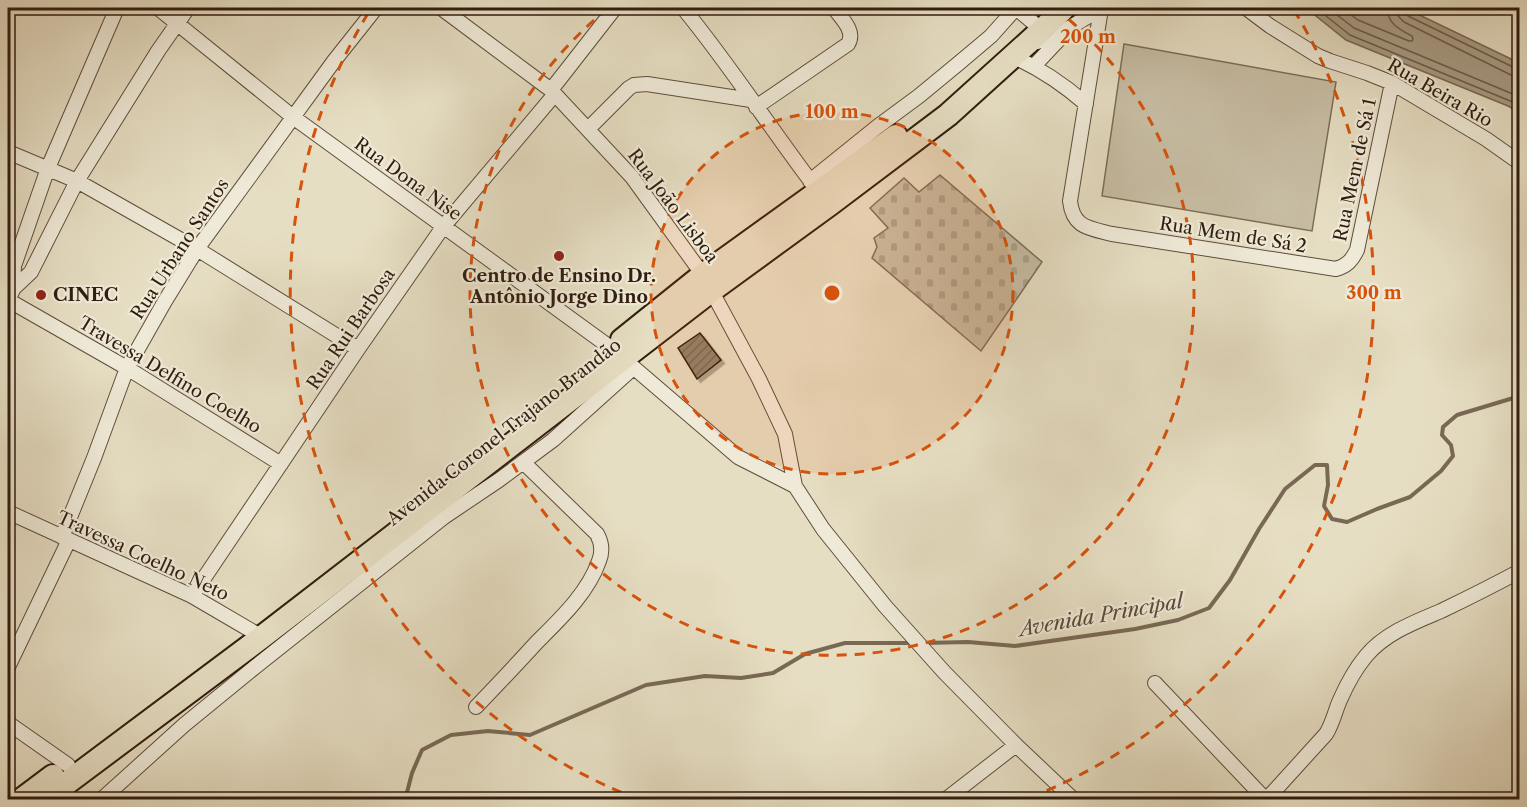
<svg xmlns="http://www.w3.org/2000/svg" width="1527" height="807" font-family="'Libre Caslon Text',serif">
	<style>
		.green { fill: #c7bda4; stroke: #7c6d59; stroke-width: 1.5 }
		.cemetery { fill: url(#cemetery-stones); stroke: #7c6d59; stroke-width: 1.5 }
		.water { fill: #a89c85; stroke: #786955; stroke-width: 1.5 }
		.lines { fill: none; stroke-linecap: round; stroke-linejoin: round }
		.shore { stroke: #6c5c4a; stroke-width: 1.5 }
		.stream { stroke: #786955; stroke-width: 4 }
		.building { fill: url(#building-hatch); stroke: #301d0e; stroke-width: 1.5; filter: url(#shadow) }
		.street-casing { stroke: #5e4d3b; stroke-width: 16 }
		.primary-casing { stroke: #301d0e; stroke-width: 26 }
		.street { stroke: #efead8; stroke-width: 14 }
		.primary { stroke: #e6dec3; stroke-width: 22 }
		.ring { fill: none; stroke: #d6530c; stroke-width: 3; stroke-dasharray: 10 8 }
		.poi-dot { fill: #8f2418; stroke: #efead8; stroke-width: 2 }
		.labels { text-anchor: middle; stroke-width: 4.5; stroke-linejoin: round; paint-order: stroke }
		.street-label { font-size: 18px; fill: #301d0e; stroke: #efead8 }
		.poi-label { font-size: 18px; font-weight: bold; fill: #301d0e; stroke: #efead8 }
		.water-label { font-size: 20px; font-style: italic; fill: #5a4938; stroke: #efead8 }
		.centre { fill: #d6530c; stroke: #efead8; stroke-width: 3 }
		.ring-label { font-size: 18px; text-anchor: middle; font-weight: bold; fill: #d6530c; stroke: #efead8; stroke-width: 4.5; stroke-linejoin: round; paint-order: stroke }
	</style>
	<defs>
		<pattern id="cemetery-stones" width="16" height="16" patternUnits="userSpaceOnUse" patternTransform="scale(1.5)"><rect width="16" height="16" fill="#c7bda4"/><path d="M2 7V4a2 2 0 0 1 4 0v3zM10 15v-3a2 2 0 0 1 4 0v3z" fill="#aba28c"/></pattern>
		<pattern id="building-hatch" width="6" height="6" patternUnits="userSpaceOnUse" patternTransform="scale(1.5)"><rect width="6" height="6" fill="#8f816c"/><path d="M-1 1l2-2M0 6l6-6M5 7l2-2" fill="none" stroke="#756957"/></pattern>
		<filter id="shadow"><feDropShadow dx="3.5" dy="3.5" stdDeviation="0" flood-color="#0004"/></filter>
	</defs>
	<rect width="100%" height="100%" fill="#e6dec3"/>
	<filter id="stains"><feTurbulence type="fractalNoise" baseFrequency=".00333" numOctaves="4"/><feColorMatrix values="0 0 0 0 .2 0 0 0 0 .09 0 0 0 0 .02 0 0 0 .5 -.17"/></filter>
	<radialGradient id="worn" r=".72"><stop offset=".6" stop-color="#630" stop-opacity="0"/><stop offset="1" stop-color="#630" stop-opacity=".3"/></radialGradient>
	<path class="green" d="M1124 44 1336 82 1312 231 1102 196Z"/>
	<path class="cemetery" d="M940 175 1042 262 981 351 872 258 877 247 874 238 888 228 870 208 904 178 919 192Z"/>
	<path class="water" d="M1306 8H1405L1509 58 1519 64V112L1508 106 1346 40Z"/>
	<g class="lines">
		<path class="shore" d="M1316 8 1350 35 1520 105
			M1328 8 1354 28 1520 97
			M1342 8 1358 20 1409 41H1412L1413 39 1412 36C1399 29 1388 24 1387 8
			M1396 8 1398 16 1404 22 1511 75 1520 77
			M1404 8V12L1408 16 1515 68 1520 69"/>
		<path class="stream" d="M924 643 968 642 1015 646 1135 629 1178 620 1209 608 1230 580 1259 529 1285 489 1315 465H1327L1328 485 1324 506 1332 519 1347 522 1377 509 1410 497 1441 471 1453 456 1451 445 1442 435 1443 427 1457 415 1520 396
			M405 800 412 773 422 750 451 735 488 731 530 735 646 685 705 676 741 678 773 673 805 654 845 643H913"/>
	</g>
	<path class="building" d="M700 333 721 360 697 379 678 348Z"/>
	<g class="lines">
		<g class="street-casing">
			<path id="street" d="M158 8 293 117 611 348 738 457 795 486 823 529 885 606 944 672 1016 745 1074 800
				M441 8 551 90 632 177 703 275 759 379 785 434 795 486
				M683 8C730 65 770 128 815 187
				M1016 8 1042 30
				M1246 8 1270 26 1318 56 1330 61 1367 73 1392 83 1486 139 1520 163
				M1101 9 1070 201C1073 228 1089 228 1112 234L1336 269C1347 266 1352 260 1357 250L1392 83
				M1037 42 1069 28 1102 8
				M1012 56C1041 69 1062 83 1086 104
				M1034 66 1066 32
				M551 90 615 8
				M756 107 848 44C856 31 841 18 834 8
				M588 129 629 88 634 85 647 84 751 100
				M8 152 77 181 197 249 358 349
				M810 181 877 127 919 96 959 63 991 36 1016 8
				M13 289 31 272 77 181 158 51 188 8
				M12 292 13 289 14 266 48 168 117 8
				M8 300 127 368 281 464
				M8 512 192 596 262 637
				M62 537 94 458 127 368 165 301 197 249 334 61 376 8
				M192 596 358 349 443 227 555 94
				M8 667 69 540
				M1155 683 1266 800
				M476 707C497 685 517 664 537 642 560 619 588 593 599 561 603 551 602 543 597 534L523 462
				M8 723 68 765
				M101 800 184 725 255 667 444 517 499 480 553 440 633 368
				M945 800 1016 745
				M1266 800 1326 734C1333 723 1335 711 1340 700 1347 684 1356 668 1366 656 1385 633 1415 622 1441 611 1468 598 1494 585 1520 571"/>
		</g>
		<g class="primary-casing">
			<path id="primary" d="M622 340 703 275 896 136
				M21 800 53 776
				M44 800 262 637 712 290 830 204 948 115 1042 30 1064 8"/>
		</g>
		<use href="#street" class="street"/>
		<use href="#primary" class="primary"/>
	</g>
	<circle cx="832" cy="293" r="181" fill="#d6530c" fill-opacity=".12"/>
	<g class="ring">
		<circle cx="832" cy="293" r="181"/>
		<path d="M1055 8A362 362 0 1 1 609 8"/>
		<path d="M638 799A542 542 0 0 1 370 10M1294 10A542 542 0 0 1 1026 799"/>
	</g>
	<g class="poi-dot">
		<circle cx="559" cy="256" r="6"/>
		<circle cx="41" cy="295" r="6"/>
	</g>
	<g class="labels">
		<g class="street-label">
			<text transform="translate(1440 93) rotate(30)" y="6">Rua Beira Rio</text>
			<text transform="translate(1355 170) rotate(-78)" y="6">Rua Mem de Sá 1</text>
			<text transform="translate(408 179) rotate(36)" y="6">Rua Dona Nise</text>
			<text transform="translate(673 206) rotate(53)" y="6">Rua João Lisboa</text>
			<text transform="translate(1233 235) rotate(9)" y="6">Rua Mem de Sá 2</text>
			<text transform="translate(180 249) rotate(-57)" y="6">Rua Urbano Santos</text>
			<text transform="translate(351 329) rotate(-56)" y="6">Rua Rui Barbosa</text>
			<text transform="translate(170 375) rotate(31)" y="6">Travessa Delfino Coelho</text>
			<text transform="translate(504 432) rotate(-38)" y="6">Avenida Coronel Trajano Brandão</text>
			<text transform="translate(143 556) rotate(25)" y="6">Travessa Coelho Neto</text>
		</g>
		<g class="poi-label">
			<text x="559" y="282">Centro de Ensino Dr.<tspan x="559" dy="21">Antônio Jorge Dino</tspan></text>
			<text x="53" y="301" text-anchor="start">CINEC</text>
		</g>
		<g class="water-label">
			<text transform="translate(1101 615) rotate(-10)" y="7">Avenida Principal</text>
		</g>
	</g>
	<circle cx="832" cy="293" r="9" class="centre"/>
	<g class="ring-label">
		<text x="1088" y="43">200 m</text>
		<text x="832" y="118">100 m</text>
		<text x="1374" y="299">300 m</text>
	</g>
	<rect width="1527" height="807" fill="none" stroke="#e6dec3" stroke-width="30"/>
	<rect x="9" y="9" width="1509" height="789" fill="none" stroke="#301d0e" stroke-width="3"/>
	<rect x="15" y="15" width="1497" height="777" fill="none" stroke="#301d0e" stroke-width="1.5"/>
	<rect width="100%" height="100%" filter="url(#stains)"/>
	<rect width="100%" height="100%" fill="url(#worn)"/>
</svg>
